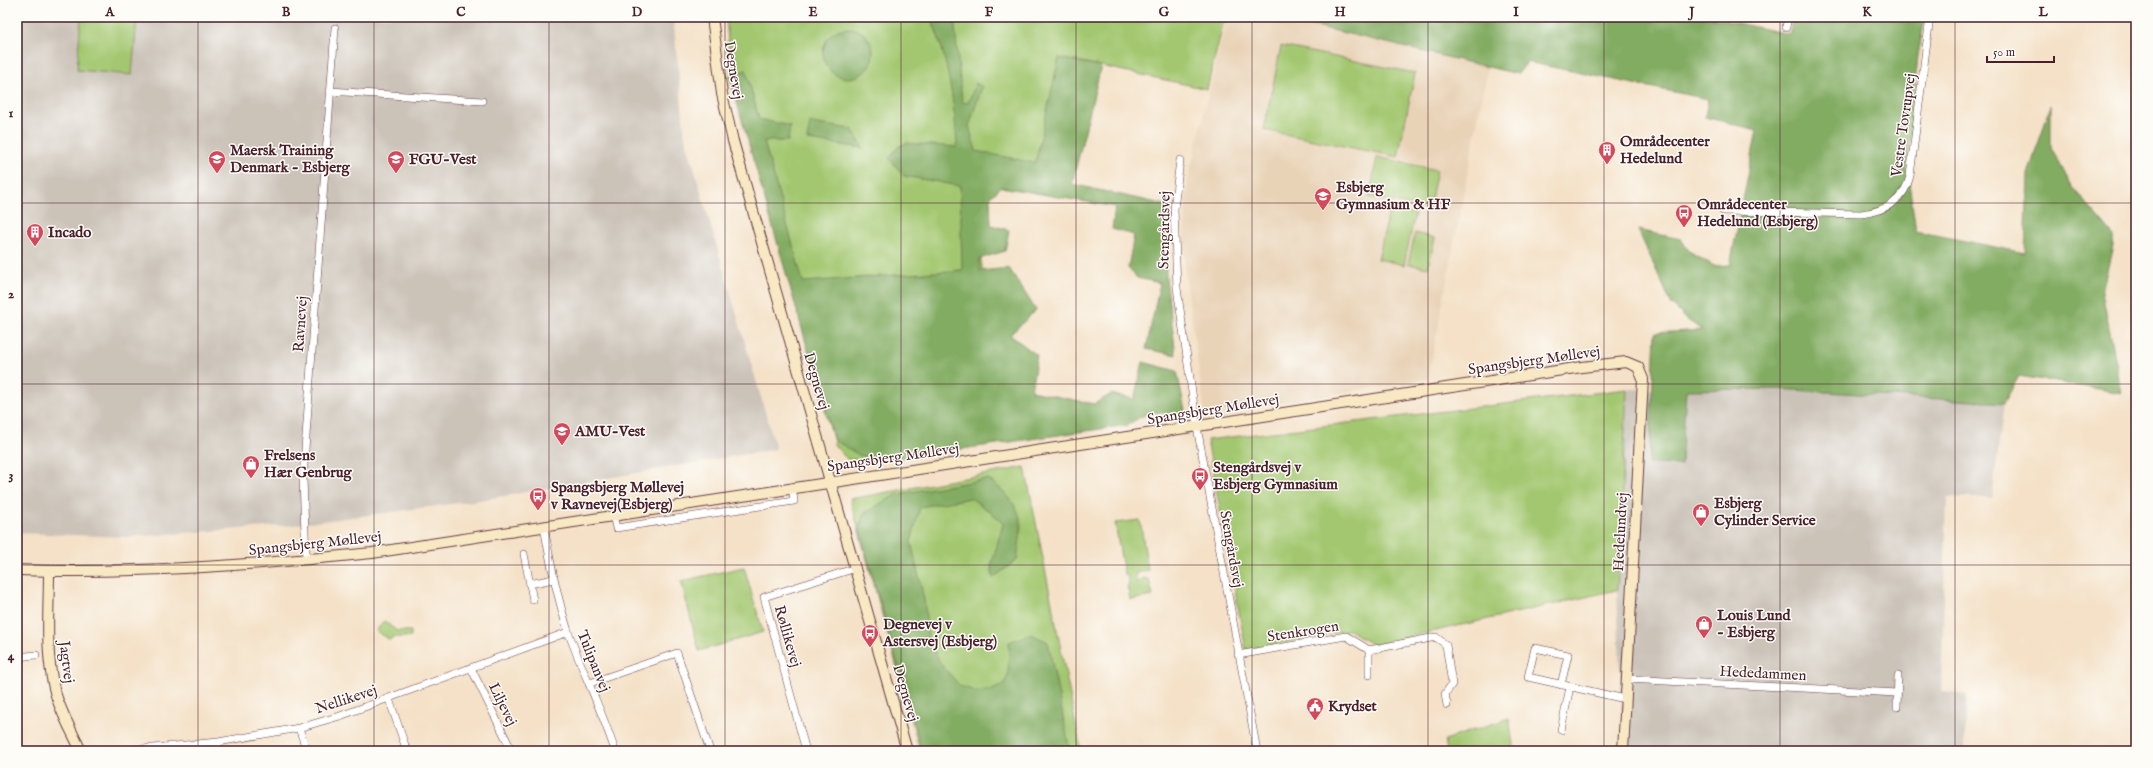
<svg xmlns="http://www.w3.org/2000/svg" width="2153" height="768" font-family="'IM FELL English',serif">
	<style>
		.built { fill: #e9d3b7 }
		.industrial { fill: #cbc2b8 }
		.green { fill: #a3c770; stroke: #76734e }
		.forest { fill: #82ac62; stroke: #666646 }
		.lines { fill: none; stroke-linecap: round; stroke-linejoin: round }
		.street-casing { stroke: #643c42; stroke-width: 8 }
		.secondary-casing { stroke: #643c42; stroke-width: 12 }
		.street { stroke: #fff; stroke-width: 7 }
		.secondary { stroke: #f8e8c3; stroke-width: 10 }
		.grid { fill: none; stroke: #4a1f2b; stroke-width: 1; stroke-opacity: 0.55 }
		.labels { text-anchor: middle; stroke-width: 3; stroke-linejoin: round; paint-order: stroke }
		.street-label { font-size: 15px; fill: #4a1f2b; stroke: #fdfcf7 }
		.poi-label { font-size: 15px; font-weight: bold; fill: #4a1f2b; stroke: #fdfcf7; text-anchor: start }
		.neatline { fill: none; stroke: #4a1f2b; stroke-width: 1.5 }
		.grid-label { font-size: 13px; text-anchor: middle; font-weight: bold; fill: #4a1f2b }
	</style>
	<rect width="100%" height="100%" fill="#fdfcf7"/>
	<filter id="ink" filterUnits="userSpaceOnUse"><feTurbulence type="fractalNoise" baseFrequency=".025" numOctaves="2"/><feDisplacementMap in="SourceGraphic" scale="8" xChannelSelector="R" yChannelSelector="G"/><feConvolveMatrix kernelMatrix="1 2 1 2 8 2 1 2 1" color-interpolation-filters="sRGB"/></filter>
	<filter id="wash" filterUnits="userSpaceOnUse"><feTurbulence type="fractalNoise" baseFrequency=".012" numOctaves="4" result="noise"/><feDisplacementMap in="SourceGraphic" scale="16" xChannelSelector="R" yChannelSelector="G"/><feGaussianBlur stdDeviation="0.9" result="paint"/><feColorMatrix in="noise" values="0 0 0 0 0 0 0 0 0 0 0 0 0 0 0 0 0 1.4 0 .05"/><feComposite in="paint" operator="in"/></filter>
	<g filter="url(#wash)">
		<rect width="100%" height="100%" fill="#f4e1c7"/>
		<path class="built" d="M1227 17H1277L1488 67 1428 379 1205 415 1185 271 1184 237 1187 184Z"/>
		<path class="industrial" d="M17 17H673L685 137 776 449 474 501 293 525 128 537 17 533Z
			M1627 389H1777L2004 403 1992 498 1947 497 1941 691 1967 694 1964 751H1623L1617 590Z"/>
		<path class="green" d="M81 17H137L132 75 77 70Z
			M726 17H1225L1207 89 1073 60 1048 178 968 161 1005 439 868 463 847 459 835 446 730 69Z
			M1281 46 1415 73 1398 157 1264 130Z
			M1377 157 1437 170 1429 209 1369 197Z
			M1390 208 1415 214 1404 265 1378 259Z
			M1415 233 1435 238 1428 268 1408 264Z
			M1627 389 1617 590 1373 645 1349 630 1246 650 1207 440Z
			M1025 467 1081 751H920L850 499Z
			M1140 520 1148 570 1136 573V583L1144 578 1149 580 1153 596 1130 600 1127 586 1129 585 1127 575 1124 574 1115 523Z
			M744 567 763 632 699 651 681 581Z
			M384 621 397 631H411V637H392L390 640 376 631Z
			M1509 718 1514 751H1447L1445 740Z"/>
		<path class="forest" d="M930 17H954L962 102 968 103 976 83 982 87 969 126 976 151 1035 163 1059 58 1101 66 1072 184 1166 205V278L1176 355 1146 349 1160 283 1137 278 1128 268 1134 235 1112 229 1115 207 1001 187 990 198 991 225 1009 230 1005 251 979 259 980 271 1009 268 1036 310 1010 335 1037 355 1031 391 1094 404 1111 394 1134 399 1143 362 1177 371 1185 411 1180 416C1155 410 1148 411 1128 425L886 460 859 455 834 440 729 75 746 70 759 119 790 126 788 141H764L803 282 962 270 960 186 904 176 889 158 898 147 906 143 957 147C956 112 946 47 930 17Z
			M1277 17H1708L1789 34 1793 17H1925L1918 56 1907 169 1916 231 2025 253 2028 174 2051 105V147L2072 187 2115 237 2102 292 2122 393 2019 376 2004 403 1777 389 1686 390 1681 465 1649 464 1655 333 1702 330 1686 319 1672 305 1638 230 1681 239 1689 251 1714 266 1730 265 1757 130 1705 117 1708 99 1527 62 1518 74Z
			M823 53a25 25 0 1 1 50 0a25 25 0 1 1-50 0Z
			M810 123 852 129 863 148 807 140Z
			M988 479C1002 489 1021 506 1021 526 1021 537 1018 549 1017 560L993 578 991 566 1003 524 998 518 971 498 920 507 911 542 924 599 928 638 940 663 960 686 976 691 994 689 1003 685 1008 676 1009 642 1031 634 1048 642 1070 751H922L859 528 864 513 898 494Z"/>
	</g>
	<g filter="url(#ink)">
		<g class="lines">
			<g class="street-casing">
				<path id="street" d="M1786 27 1788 17
					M330 91 482 101
					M1180 160 1174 209 1177 288 1197 427 1257 751
					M1723 211 1861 214C1886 211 1904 201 1910 176L1930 17
					M613 515 616 528 794 501 792 487
					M544 526C550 562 557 596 568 631 582 671 602 710 615 751
					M524 554 533 600
					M306 560 303 478 335 28
					M530 584 553 579
					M1369 650V675
					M1238 655 1346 636 1369 650 1436 637 1446 645 1452 684 1445 694 1447 705
					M17 657 36 655
					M471 668 512 751
					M1627 679 1897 693
					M590 683 677 653 710 751
					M1561 685 1568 655 1535 648 1528 677 1625 699
					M389 699 407 751
					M1897 707 1898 676
					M299 728 307 751
					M1561 730 1570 687
					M218 742V751
					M121 751 218 742 299 728 340 716 568 632
					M806 751 764 597 856 568"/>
			</g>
			<g class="secondary-casing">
				<path id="secondary" d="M712 17 722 94 733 141 907 751
					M17 570C136 574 254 565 372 553L1582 367 1626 362 1638 367 1643 379 1623 751
					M49 571C49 611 45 650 54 688 59 710 72 731 81 751"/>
			</g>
			<use href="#street" class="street"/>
			<use href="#secondary" class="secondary"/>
		</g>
	</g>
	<path class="grid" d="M198 17V751M374 17V751M549 17V751M725 17V751M901 17V751M1076 17V751M1252 17V751M1428 17V751M1604 17V751M1780 17V751M1955 17V751M17 203H2136M17 384H2136M17 565H2136"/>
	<defs>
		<g id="building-pin" transform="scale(0.9)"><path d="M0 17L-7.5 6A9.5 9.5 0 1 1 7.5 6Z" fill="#d1495b" stroke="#fdfcf7"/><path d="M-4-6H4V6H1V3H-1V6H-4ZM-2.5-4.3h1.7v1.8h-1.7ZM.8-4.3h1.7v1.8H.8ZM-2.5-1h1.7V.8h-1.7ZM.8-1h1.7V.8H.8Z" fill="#fff"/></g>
		<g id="school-pin" transform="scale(0.9)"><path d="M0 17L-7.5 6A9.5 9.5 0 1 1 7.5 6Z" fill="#d1495b" stroke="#fdfcf7"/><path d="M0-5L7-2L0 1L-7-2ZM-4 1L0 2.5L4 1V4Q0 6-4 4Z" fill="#fff"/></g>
		<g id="bus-pin" transform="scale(0.9)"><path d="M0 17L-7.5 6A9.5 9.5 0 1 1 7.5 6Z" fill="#d1495b" stroke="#fdfcf7"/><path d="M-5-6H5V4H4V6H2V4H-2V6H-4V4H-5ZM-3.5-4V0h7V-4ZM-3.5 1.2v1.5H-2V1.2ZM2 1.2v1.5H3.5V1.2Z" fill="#fff"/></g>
		<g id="shop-pin" transform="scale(0.9)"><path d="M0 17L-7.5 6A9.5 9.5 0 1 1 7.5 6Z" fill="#d1495b" stroke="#fdfcf7"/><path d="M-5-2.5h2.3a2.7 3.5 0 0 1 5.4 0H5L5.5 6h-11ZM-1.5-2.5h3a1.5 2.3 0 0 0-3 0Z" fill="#fff"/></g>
		<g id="civic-pin" transform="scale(0.9)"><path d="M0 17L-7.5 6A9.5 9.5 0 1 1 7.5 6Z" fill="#d1495b" stroke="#fdfcf7"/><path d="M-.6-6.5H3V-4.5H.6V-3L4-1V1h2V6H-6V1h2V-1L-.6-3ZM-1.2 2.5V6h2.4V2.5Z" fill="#fff"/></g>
	</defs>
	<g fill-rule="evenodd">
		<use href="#building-pin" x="1607" y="150"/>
		<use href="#school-pin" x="217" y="159"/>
		<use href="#school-pin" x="396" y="159"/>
		<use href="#school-pin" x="1323" y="196"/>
		<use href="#bus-pin" x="1684" y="213"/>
		<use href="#building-pin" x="35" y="232"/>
		<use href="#school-pin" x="562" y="431"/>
		<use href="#shop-pin" x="251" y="464"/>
		<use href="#bus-pin" x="1200" y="476"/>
		<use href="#bus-pin" x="538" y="496"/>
		<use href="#shop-pin" x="1701" y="512"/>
		<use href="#shop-pin" x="1704" y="624"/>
		<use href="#bus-pin" x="870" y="633"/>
		<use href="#civic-pin" x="1315" y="706"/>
	</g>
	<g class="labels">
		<g class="street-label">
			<text transform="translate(734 70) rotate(81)" y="5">Degnevej</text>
			<text transform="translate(1903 125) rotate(-82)" y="5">Vestre Tovrupvej</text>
			<text transform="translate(1164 230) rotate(-89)" y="5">Stengårdsvej</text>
			<text transform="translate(300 324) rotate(-86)" y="5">Ravnevej</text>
			<text transform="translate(1534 360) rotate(-8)" y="5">Spangsbjerg Møllevej</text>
			<text transform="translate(817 381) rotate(74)" y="5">Degnevej</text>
			<text transform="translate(1213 409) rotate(-9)" y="5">Spangsbjerg Møllevej</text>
			<text transform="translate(893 457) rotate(-8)" y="5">Spangsbjerg Møllevej</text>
			<text transform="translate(1620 532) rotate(-87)" y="5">Hedelundvej</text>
			<text transform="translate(315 543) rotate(-6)" y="5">Spangsbjerg Møllevej</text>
			<text transform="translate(1232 549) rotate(80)" y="5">Stengårdsvej</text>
			<text transform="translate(1303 631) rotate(-9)" y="5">Stenkrogen</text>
			<text transform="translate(788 636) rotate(74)" y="5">Røllikevej</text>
			<text transform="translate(594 661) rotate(68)" y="5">Tulipanvej</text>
			<text transform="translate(67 662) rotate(83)" y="5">Jagtvej</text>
			<text transform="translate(1763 673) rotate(3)" y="5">Hededammen</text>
			<text transform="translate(906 693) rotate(74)" y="5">Degnevej</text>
			<text transform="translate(346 699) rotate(-18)" y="5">Nellikevej</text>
			<text transform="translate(503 704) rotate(64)" y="5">Liljevej</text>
		</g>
		<g class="poi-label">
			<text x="1620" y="146">Områdecenter<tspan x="1620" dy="17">Hedelund</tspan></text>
			<text x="230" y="155">Maersk Training<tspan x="230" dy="17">Denmark - Esbjerg</tspan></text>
			<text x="409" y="164">FGU-Vest</text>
			<text x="1336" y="192">Esbjerg<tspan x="1336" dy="17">Gymnasium &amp; HF</tspan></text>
			<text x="1697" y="209">Områdecenter<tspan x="1697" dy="17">Hedelund (Esbjerg)</tspan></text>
			<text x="48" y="237">Incado</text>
			<text x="575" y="436">AMU-Vest</text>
			<text x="264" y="460">Frelsens<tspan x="264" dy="17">Hær Genbrug</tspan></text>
			<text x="1213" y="472">Stengårdsvej v<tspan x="1213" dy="17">Esbjerg Gymnasium</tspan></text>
			<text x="551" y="492">Spangsbjerg Møllevej<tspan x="551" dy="17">v Ravnevej(Esbjerg)</tspan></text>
			<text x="1714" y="508">Esbjerg<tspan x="1714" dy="17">Cylinder Service</tspan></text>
			<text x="1717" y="620">Louis Lund<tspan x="1717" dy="17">- Esbjerg</tspan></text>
			<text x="883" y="629">Degnevej v<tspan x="883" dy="17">Astersvej (Esbjerg)</tspan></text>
			<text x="1328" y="711">Krydset</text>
		</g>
	</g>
	<rect width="2153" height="768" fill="none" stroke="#fdfcf7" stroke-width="44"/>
	<path d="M1987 56v6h67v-6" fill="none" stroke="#4a1f2b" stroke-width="2"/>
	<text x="1993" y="56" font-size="12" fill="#4a1f2b" stroke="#fdfcf7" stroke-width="3" paint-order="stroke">50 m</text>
	<rect x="22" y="22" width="2109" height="724" class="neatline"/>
	<g class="grid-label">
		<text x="110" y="16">A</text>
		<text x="286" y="16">B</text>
		<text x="461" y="16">C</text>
		<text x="637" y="16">D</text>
		<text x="813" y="16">E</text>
		<text x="989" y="16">F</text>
		<text x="1164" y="16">G</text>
		<text x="1340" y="16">H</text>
		<text x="1516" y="16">I</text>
		<text x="1692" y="16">J</text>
		<text x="1867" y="16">K</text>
		<text x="2043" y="16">L</text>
		<text x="11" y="117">1</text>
		<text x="11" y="298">2</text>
		<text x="11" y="479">3</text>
		<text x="11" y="660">4</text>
	</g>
</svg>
